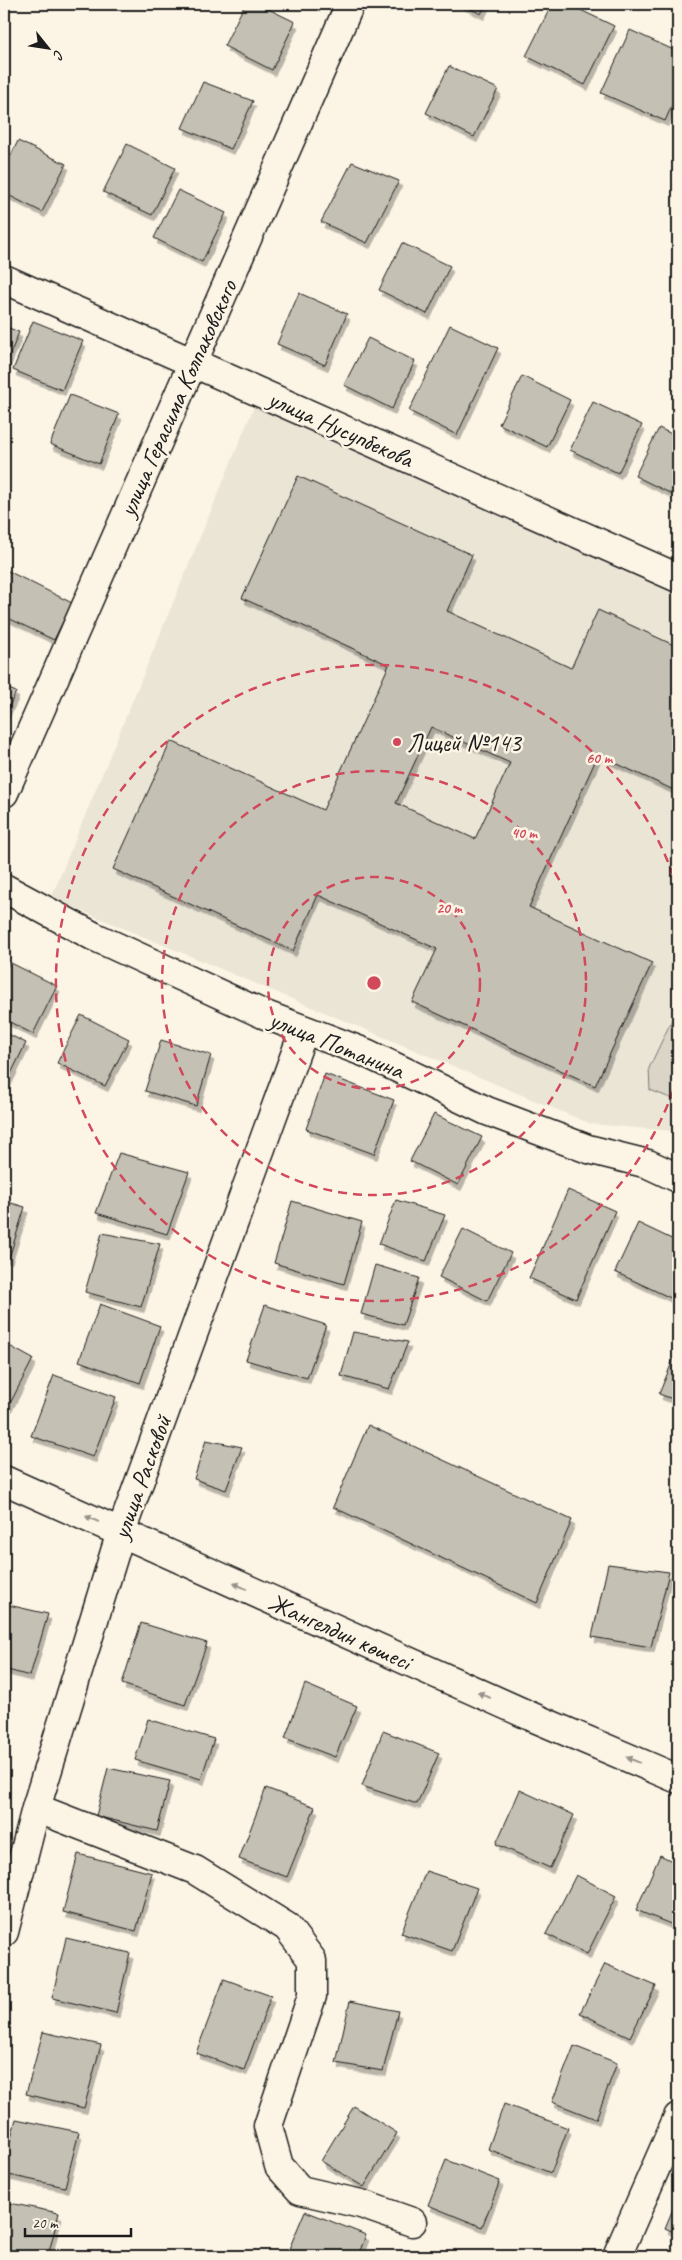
<svg xmlns="http://www.w3.org/2000/svg" width="682" height="2260" font-family="Caveat,sans-serif">
	<style>
		.built { fill: #ebe5d6 }
		.green { fill: #dbd5c8; stroke: #7c7872 }
		.building { fill: #c4c0b3; stroke: #1c1c1c; fill-rule: evenodd; filter: url(#shadow) }
		.lines { fill: none; stroke-linecap: round; stroke-linejoin: round }
		.minor-casing { stroke: #1c1c1c; stroke-width: 31 }
		.major-casing { stroke: #1c1c1c; stroke-width: 31 }
		.minor { stroke: #fcf5e5; stroke-width: 28 }
		.major { stroke: #fcf5e5; stroke-width: 28 }
		.oneway { fill: #97938b }
		.ring { fill: none; stroke: #d1495b; stroke-width: 2.5; stroke-dasharray: 9 6 }
		.poi-dot { fill: #d1495b; stroke: #fcf5e5; stroke-width: 2 }
		.labels { text-anchor: middle; stroke-width: 5; stroke-linejoin: round; paint-order: stroke }
		.street-label { font-size: 25px; fill: #1c1c1c; stroke: #fcf5e5 }
		.poi-label { font-size: 25px; fill: #1c1c1c; stroke: #fcf5e5; text-anchor: start }
		.centre { fill: #d1495b; stroke: #fcf5e5; stroke-width: 2.5 }
		.ring-label { font-size: 15px; text-anchor: middle; font-weight: bold; fill: #d1495b; stroke: #fcf5e5; stroke-width: 5; stroke-linejoin: round; paint-order: stroke }
	</style>
	<defs>
		<filter id="shadow"><feDropShadow dx="3" dy="5.5" stdDeviation="0" flood-color="#0004"/></filter>
	</defs>
	<rect width="100%" height="100%" fill="#fcf5e5"/>
	<filter id="ink" filterUnits="userSpaceOnUse"><feTurbulence type="fractalNoise" baseFrequency=".02" numOctaves="2"/><feDisplacementMap in="SourceGraphic" scale="10" xChannelSelector="R" yChannelSelector="G"/><feConvolveMatrix kernelMatrix="1 2 1 2 8 2 1 2 1" color-interpolation-filters="sRGB"/></filter>
	<g filter="url(#ink)">
		<path class="built" d="M258 397 678 586V1133L672 1131 591 1124 51 898Z"/>
		<path class="green" d="M678 1007V1101L650 1090 649 1068Z"/>
		<path class="building" d="M245 4H258L295 22 272 70 224 46Z
			M461 4H486L481 14Z
			M552 4H568L614 26 585 85 526 56Z
			M630 30 678 52V92L665 121 601 93Z
			M449 66 498 89 474 137 426 113Z
			M203 82 253 101 231 149 182 128Z
			M18 141 66 164 42 212 4 193V169Z
			M127 144 175 168 152 215 103 192Z
			M352 162 399 181 367 243 321 222Z
			M178 190 226 213 202 262 154 238Z
			M402 243 450 266 427 314 379 290Z
			M299 293 347 314 325 365 277 344Z
			M33 321 83 341 62 390 13 370Z
			M450 325 498 348 457 435 409 411Z
			M4 326 19 332 4 370Z
			M368 338 415 361 392 409 344 385Z
			M522 376 570 400 547 447 499 424Z
			M70 395 119 414 99 464 50 444Z
			M593 402 642 425 618 473 570 450Z
			M659 428 678 437V497L635 476Z
			M298 476 472 555 447 611 571 668 598 610 678 647V792L598 755 529 907 652 963 595 1086 412 1002 437 949 318 895 293 951 113 869 171 741 323 810 389 665 242 598ZM431 727 510 763 475 839 396 803Z
			M4 569 72 603 54 640 4 616Z
			M4 687 16 692 4 717Z
			M9 962 57 986 33 1034 4 1019V973Z
			M81 1015 129 1039 105 1086 57 1063Z
			M4 1032 26 1043 4 1088Z
			M161 1040 211 1055 196 1106 145 1091Z
			M325 1074 394 1100 374 1154 306 1129Z
			M434 1114 482 1137 458 1185 410 1161Z
			M119 1153 189 1172 167 1234 96 1213Z
			M568 1190 615 1211 576 1299 529 1278Z
			M396 1200 445 1215 426 1261 379 1244Z
			M4 1201 25 1207 9 1258 4 1257Z
			M292 1201 362 1222 344 1284 274 1263Z
			M638 1223 678 1242V1289L673 1299 615 1272Z
			M463 1229 511 1253 487 1301 439 1277Z
			M102 1233 160 1244 141 1307 85 1292Z
			M375 1265 419 1278 403 1325 361 1314Z
			M100 1304 160 1326 140 1383 79 1361Z
			M265 1305 326 1325 307 1378 246 1360Z
			M353 1332 408 1342 389 1389 341 1376Z
			M4 1343 33 1359 4 1415Z
			M678 1348V1401L659 1394Z
			M54 1375 116 1397 93 1457 31 1436Z
			M368 1425 572 1520 537 1603 333 1507Z
			M206 1440 242 1447 226 1490 194 1479Z
			M608 1564 669 1572 651 1647 592 1637Z
			M4 1604 48 1614 30 1676 4 1669Z
			M141 1623 207 1643 185 1705 122 1684Z
			M305 1684 357 1706 335 1757 285 1738Z
			M148 1719 214 1739 201 1779 135 1760Z
			M383 1731 439 1753 417 1804 362 1786Z
			M108 1768 170 1781 157 1831 96 1816Z
			M266 1788 315 1807 287 1877 239 1859Z
			M520 1790 574 1815 550 1868 496 1844Z
			M78 1854 152 1873 136 1931 63 1912Z
			M660 1855 678 1864V1927L636 1910Z
			M426 1871 477 1888 452 1951 401 1933Z
			M576 1875 616 1896 587 1954 546 1934Z
			M66 1938 130 1953 116 2013 52 1998Z
			M605 1964 656 1986 630 2037 580 2013Z
			M224 1979 271 1996 244 2070 196 2053Z
			M350 2001 398 2011 383 2071 336 2063Z
			M43 2032 101 2045 84 2108 26 2094Z
			M574 2046 617 2063 596 2119 552 2102Z
			M504 2104 568 2128 551 2173 488 2149Z
			M354 2106 397 2133 364 2187 321 2161Z
			M16 2119 79 2132 65 2187 4 2174V2164Z
			M446 2160 500 2181 482 2227 428 2205Z
			M678 2197V2234L665 2228Z
			M4 2202 59 2213 48 2256H4Z
			M305 2211 366 2235 358 2256H286Z
			M457 2251 472 2256H455Z"/>
		<g class="lines">
			<g class="minor-casing">
				<path id="minor" d="M4 279 678 578
					M4 793 350 4
					M4 888 93 936 263 1014 366 1053 487 1111 588 1149 648 1164 678 1178
					M36 1808 195 1870 287 1927 312 1960V1996L268 2126 279 2166 300 2190 361 2204 412 2222
					M4 1932 36 1808 121 1532 304 1030
					M617 2256 678 2117"/>
			</g>
			<g class="major-casing">
				<path id="major" d="M4 1480 537 1719 678 1779"/>
			</g>
			<use href="#minor" class="minor"/>
			<use href="#major" class="major"/>
		</g>
		<defs><path id="oneway-solid" d="M-6-.8H1V-3.2L6.5 0L1 3.2V.8H-6Z" transform="scale(1.25)"/></defs>
		<g class="oneway">
			<use href="#oneway-solid" transform="translate(92 1519) rotate(-156)"/>
			<use href="#oneway-solid" transform="translate(240 1586) rotate(-156)"/>
			<use href="#oneway-solid" transform="translate(484 1695) rotate(-156)"/>
			<use href="#oneway-solid" transform="translate(633 1760) rotate(-157)"/>
		</g>
	</g>
	<g class="ring">
		<circle cx="374" cy="983" r="106"/>
		<circle cx="374" cy="983" r="212"/>
		<path d="M678 1076A318 318 0 1 1 678 890"/>
	</g>
	<circle class="poi-dot" cx="397" cy="742" r="5"/>
	<g class="labels">
		<g class="street-label">
			<text transform="translate(177 398) rotate(-66)" y="9">улица Герасима Колпаковского</text>
			<text transform="translate(341 428) rotate(24)" y="9">улица Нусупбекова</text>
			<text transform="translate(337 1044) rotate(22)" y="9">улица Потанина</text>
			<text transform="translate(141 1477) rotate(-70)" y="9">улица Расковой</text>
			<text transform="translate(340 1631) rotate(24)" y="9">Жангелдин көшесі</text>
		</g>
		<g class="poi-label">
			<text x="407" y="751">Лицей №143</text>
		</g>
	</g>
	<circle cx="374" cy="983" r="8" class="centre"/>
	<g class="ring-label">
		<text x="599" y="763">60 m</text>
		<text x="524" y="838">40 m</text>
		<text x="449" y="913">20 m</text>
	</g>
	<rect width="682" height="2260" fill="none" stroke="#fcf5e5" stroke-width="20"/>
	<rect x="10" y="10" width="662" height="2240" fill="none" stroke="#1c1c1c" stroke-width="2" filter="url(#ink)"/>
	<g transform="translate(48 48) rotate(120)" stroke="#fcf5e5" stroke-width="4" paint-order="stroke">
	<path d="M0-4L9 19L0 12L-9 19Z" fill="#1c1c1c"/>
	<text y="-8" font-size="14" font-weight="bold" text-anchor="middle" fill="#1c1c1c">С</text>
	</g>
	<path d="M25 2228v8h106v-8" fill="none" stroke="#1c1c1c" stroke-width="2.5"/>
	<text x="32" y="2228" font-size="15" fill="#1c1c1c" stroke="#fcf5e5" stroke-width="4" paint-order="stroke">20 m</text>
</svg>
